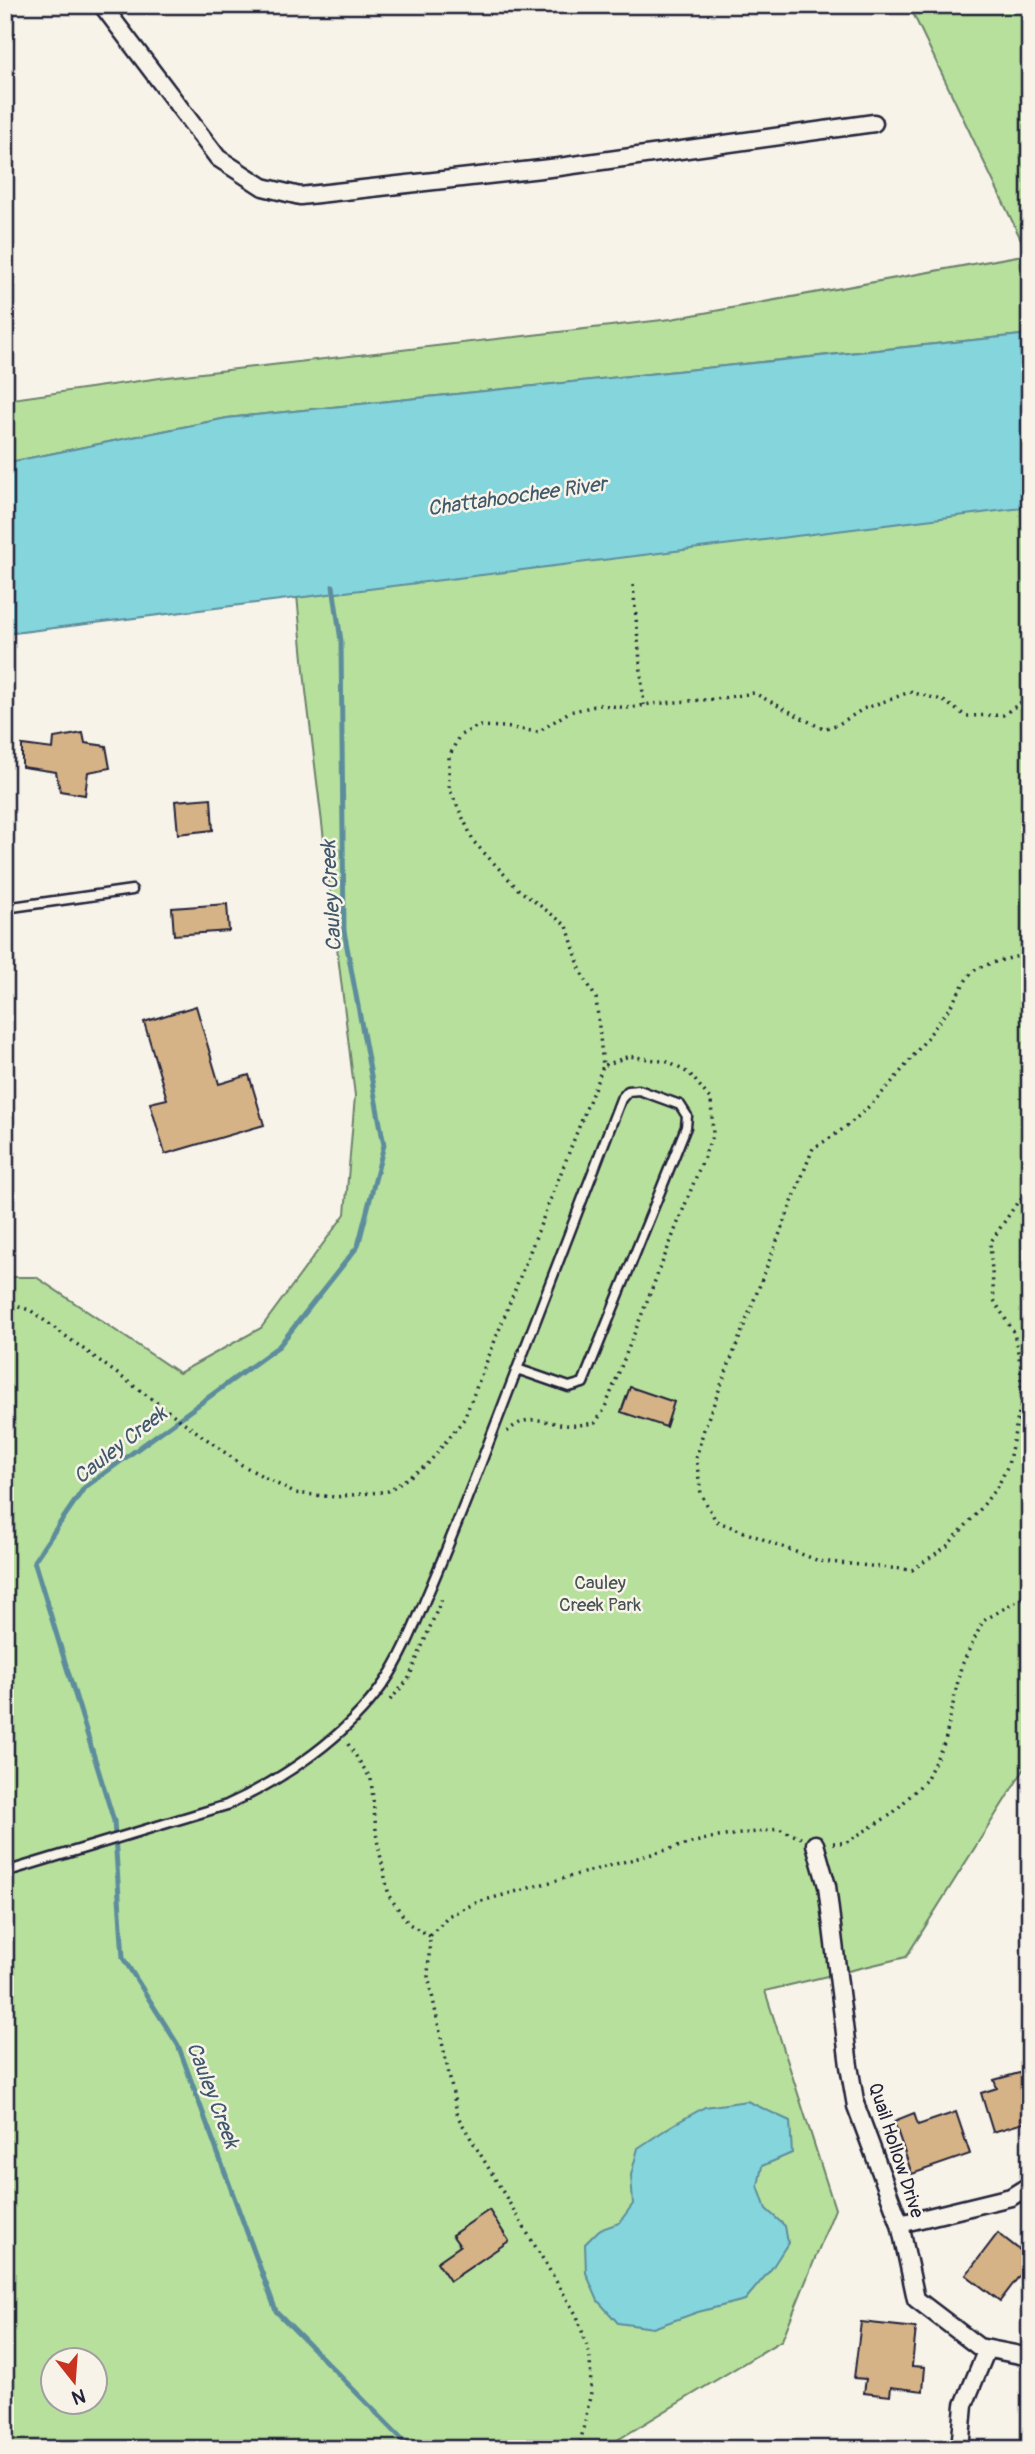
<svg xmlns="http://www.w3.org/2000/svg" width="1035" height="2454" font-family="Pangolin,sans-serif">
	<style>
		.green { fill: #b7e09c; stroke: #6c816c; stroke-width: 2; fill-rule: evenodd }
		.water { fill: #84d5dc; stroke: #5d8d9c; stroke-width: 2 }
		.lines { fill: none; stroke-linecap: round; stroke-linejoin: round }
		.stream { stroke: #5d8d9c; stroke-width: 5 }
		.building { fill: #d5b387; stroke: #22223b; stroke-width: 2 }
		.lane-casing { stroke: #22223b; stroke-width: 13 }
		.street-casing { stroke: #22223b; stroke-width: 21 }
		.path { stroke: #22223b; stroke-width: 3.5; stroke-dasharray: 2 5; stroke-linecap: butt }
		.lane { stroke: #f7f3e8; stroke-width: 8 }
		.street { stroke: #f7f3e8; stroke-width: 16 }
		.labels { text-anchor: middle; stroke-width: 5; stroke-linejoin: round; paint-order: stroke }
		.park-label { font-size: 19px; fill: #475253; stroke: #f7f3e8 }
		.street-label { font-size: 19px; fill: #22223b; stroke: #f7f3e8 }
		.water-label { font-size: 21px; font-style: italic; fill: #3f586b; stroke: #f7f3e8 }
	</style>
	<rect width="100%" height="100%" fill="#f7f3e8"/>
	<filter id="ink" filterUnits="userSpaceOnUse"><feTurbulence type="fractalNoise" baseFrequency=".0143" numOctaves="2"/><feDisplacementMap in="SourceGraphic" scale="14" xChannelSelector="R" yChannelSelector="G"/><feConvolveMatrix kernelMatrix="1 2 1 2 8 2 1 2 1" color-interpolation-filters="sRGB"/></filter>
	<g filter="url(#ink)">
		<path class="green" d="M909 5H1030V334L227 418 5 463V400L167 377 671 319 1028 254Z
			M1030 488V1760L906 1957 765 1991 835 2209 782 2340 611 2444 608 2449H5V1277H36L179 1373 261 1328 345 1214 355 1096 306 691 295 574ZM52 2360H94V2402H52Z"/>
		<path class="water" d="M1030 334V507L5 634V463L227 418Z
			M747 2101 790 2121 792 2153 762 2166 758 2186 766 2209 785 2226 788 2243 772 2268 745 2300 698 2312 653 2328 618 2323 598 2301 586 2273 585 2244 599 2230 619 2223 633 2204 631 2175 638 2148 671 2126 705 2107Z"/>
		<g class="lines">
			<path class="stream" d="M333 586 341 641 344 931 384 1145 358 1246 279 1346 84 1488 34 1561 114 1821 123 1958 178 2045 276 2311 412 2449"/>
		</g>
		<path class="building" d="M83 733 85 743 106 746 110 768 88 772 85 795 60 791 56 772 22 767V745L53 749 54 738Z
			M211 798 213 830 178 834 175 801Z
			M227 904 229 931 174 935 172 908Z
			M196 1006 219 1084 249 1075 264 1125 165 1154 150 1103 167 1099 144 1022Z
			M630 1387 674 1402 666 1427 621 1412Z
			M1030 2070V2121L993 2132 981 2093 997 2088 994 2080Z
			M956 2112 970 2154 912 2174 894 2121 914 2113 918 2125Z
			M489 2210 509 2241 450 2281 437 2262 460 2246 452 2235Z
			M998 2233 1030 2258V2282L1020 2275 1000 2301 966 2275Z
			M861 2322 916 2328 912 2366 925 2367 923 2391 891 2387 890 2396 864 2393 866 2379 854 2378Z"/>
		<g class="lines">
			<g class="lane-casing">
				<path id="lane" d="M5 908 132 890
					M5 1872 227 1805C285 1778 346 1737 384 1683 402 1657 414 1627 426 1598 446 1552 464 1506 482 1460 528 1340 575 1219 621 1099L628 1091 639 1090 680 1105 687 1116 686 1127 583 1383 569 1387 517 1369"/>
			</g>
			<g class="street-casing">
				<path id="street" d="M102 5 218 158 263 187 300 196 559 167 874 123
					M815 1844 827 1886 849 2066 856 2106 900 2224 916 2299 979 2347 1030 2357
					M900 2224 1011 2197 1030 2185
					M960 2449 964 2405 987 2349"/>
			</g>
			<path class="path" d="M633 585 644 705
				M1030 954C1018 956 982 964 974 971 964 979 955 1001 947 1011 909 1062 870 1118 813 1148L704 1429 696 1458 701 1494 716 1521 819 1561 912 1570 947 1546 979 1511 999 1484 1008 1465 1021 1403V1367L1014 1333 994 1300 990 1243 1017 1203 1030 1192
				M5 1303 30 1310 242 1465 294 1493 335 1497 388 1491 427 1465 464 1419 603 1066 596 998 581 972 567 926 518 889 474 842 449 788V757L459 736 478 726 505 727 538 732 569 712 600 705 629 708 650 704 716 699 754 693 823 729 839 724 863 709 910 692 942 700 966 716 1003 715 1030 696
				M507 1432C528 1412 542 1422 566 1425 575 1426 586 1424 595 1423L604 1410 713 1134 711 1100 690 1074 668 1062 629 1056 603 1066
				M390 1700 408 1680 443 1596
				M348 1744 371 1779 377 1840 389 1896 409 1924 430 1936
				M833 1843H845L892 1814 926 1780 945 1741 961 1667 983 1621 1030 1593
				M579 2449 591 2392 590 2355 577 2316 458 2117 428 1976 430 1936 448 1916 478 1902 710 1838 779 1829 801 1838"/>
			<use href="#lane" class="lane"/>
			<use href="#street" class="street"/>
		</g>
	</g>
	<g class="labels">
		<g class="park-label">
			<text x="600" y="1589">Cauley<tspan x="600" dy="22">Creek Park</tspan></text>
		</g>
		<g class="street-label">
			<text transform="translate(897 2150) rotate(72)" y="7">Quail Hollow Drive</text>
		</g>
		<g class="water-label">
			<text transform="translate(517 496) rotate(-8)" y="7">Chattahoochee River</text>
			<text transform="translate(331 896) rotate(-93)" y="7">Cauley Creek</text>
			<text transform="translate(120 1445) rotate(-38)" y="7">Cauley Creek</text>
			<text transform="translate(213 2095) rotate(69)" y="7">Cauley Creek</text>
		</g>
	</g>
	<rect width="1035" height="2454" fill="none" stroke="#f7f3e8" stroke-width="28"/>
	<rect x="14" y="14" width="1007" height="2426" fill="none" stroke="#22223b" stroke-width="2.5" filter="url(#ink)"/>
	<g transform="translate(74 2381) rotate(163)"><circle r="33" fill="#f7f3e8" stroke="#a29fa3" stroke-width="2"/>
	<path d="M0-5L12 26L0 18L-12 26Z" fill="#c8321e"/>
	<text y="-10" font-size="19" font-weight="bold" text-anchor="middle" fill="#22223b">N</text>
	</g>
</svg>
